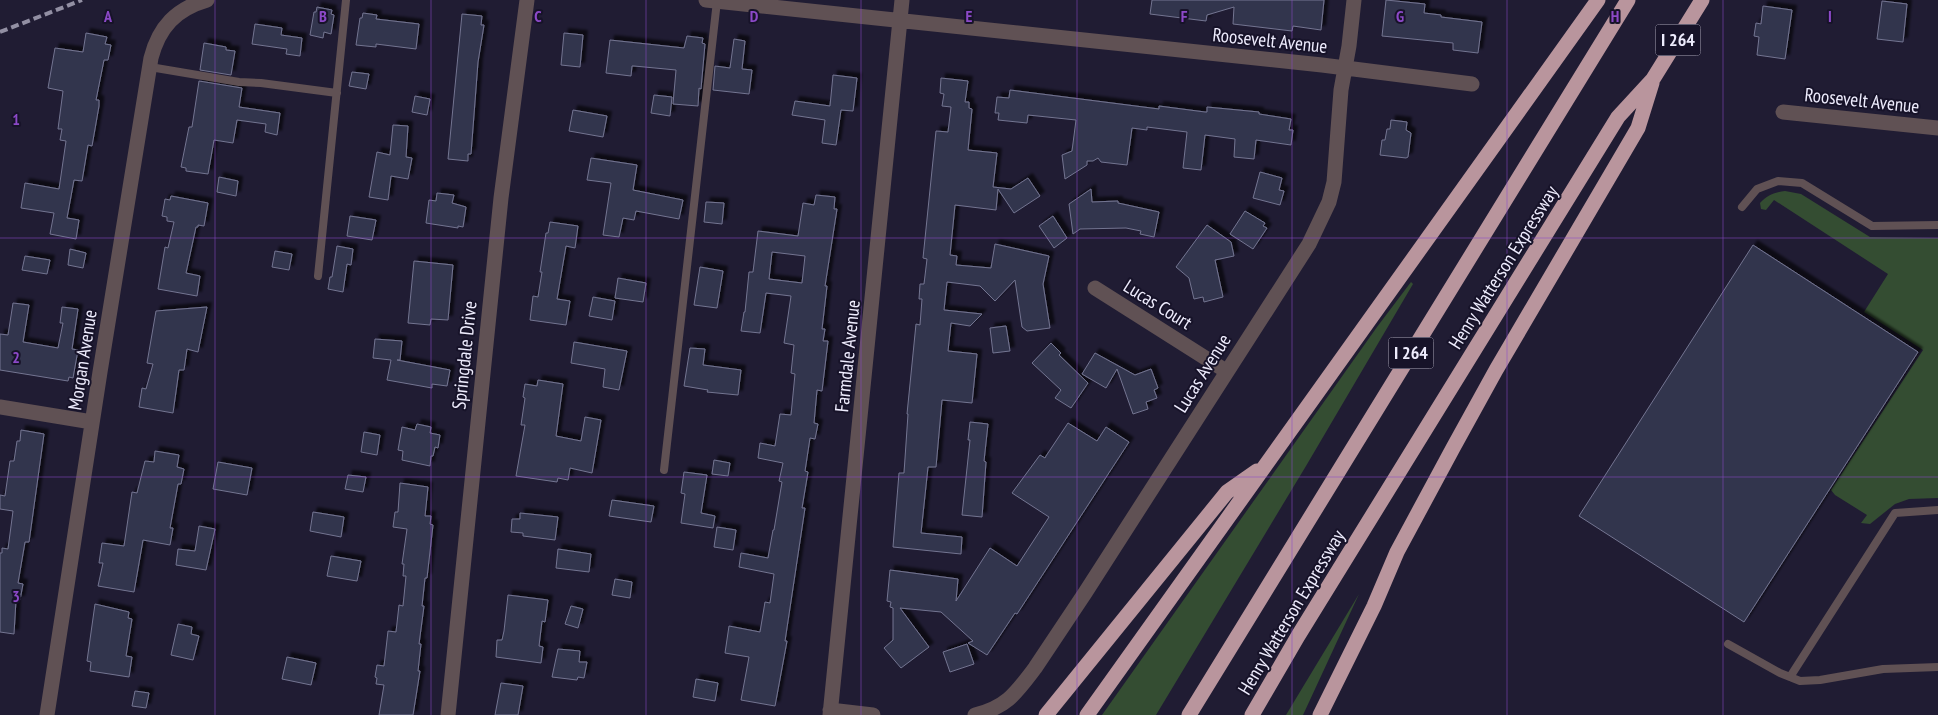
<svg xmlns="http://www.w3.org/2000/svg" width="1938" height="715" font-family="'PT Sans Narrow',sans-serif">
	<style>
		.green { fill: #344d32 }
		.building { fill: #33344d; stroke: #737591; fill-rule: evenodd; filter: url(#shadow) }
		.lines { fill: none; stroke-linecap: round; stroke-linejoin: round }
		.service { stroke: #605154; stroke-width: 8 }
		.minor { stroke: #605154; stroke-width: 15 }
		.motorway { stroke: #b9959d; stroke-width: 15 }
		.rail { stroke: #928fa3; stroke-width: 4; stroke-dasharray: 8 4; stroke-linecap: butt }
		.grid { fill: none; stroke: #8c49c8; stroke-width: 1; stroke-opacity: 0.55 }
		.labels { text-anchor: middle; stroke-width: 4; stroke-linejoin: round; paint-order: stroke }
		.shield { fill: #171329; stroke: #aeabbd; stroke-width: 1 }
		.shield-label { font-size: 18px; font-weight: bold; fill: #eeecfd }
		.street-label { font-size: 19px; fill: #eeecfd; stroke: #171329 }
		.grid-label { font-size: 16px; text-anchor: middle; font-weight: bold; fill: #8c49c8; stroke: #171329; stroke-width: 4; stroke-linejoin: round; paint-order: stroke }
	</style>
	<defs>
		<filter id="shadow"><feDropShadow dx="4.5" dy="-4.5" stdDeviation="1" flood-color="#0009"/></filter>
	</defs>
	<rect width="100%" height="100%" fill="#201c33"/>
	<path class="green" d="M1785 191 1801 194 1870 237 1938 238V498L1909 499 1895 504 1870 524 1861 523 1867 515 1835 495 1831 490 1923 350 1864 312 1888 274 1774 200 1766 210 1761 209 1760 203C1767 195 1775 192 1785 191Z
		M1411 282 1413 284 1306 466 1156 715H1102L1377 327Z
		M1359 594 1303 715H1286Z"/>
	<path class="building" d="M1152 0H1324L1321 30 1293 26 1292 31 1233 24 1234 7 1207 15 1206 21 1150 14Z
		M1386 0 1425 4 1424 13 1441 15V17L1482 22 1478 53 1453 50V43L1382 36Z
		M1882 1 1907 4 1903 42 1877 39Z
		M1763 6 1792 10 1785 59 1757 55 1759 37 1754 36 1756 23 1761 24Z
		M317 7 332 10 331 14 334 15 331 34 324 32 323 38 310 35 314 12H316Z
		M363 13 377 15 376 19 419 24 416 49 376 44V47L356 45 360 18H362Z
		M462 14 482 16 481 25H484L478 62 471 154H468V161L448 159Z
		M255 24 282 28 281 35 302 38 300 56 286 54 287 49 252 44Z
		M86 33 107 37 105 44 111 45 108 60H104L96 100H99V106L92 146 88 145 82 181 74 180 67 218 79 220 76 239 50 234 54 213 21 208 25 183 59 189 66 141 60 140 62 129H58L63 91 48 88 55 48 83 52Z
		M564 33 583 35 580 67 561 65Z
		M687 36 703 38 702 43 705 44 701 89 699 88 698 106 673 104 676 70 634 66H632L631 76 606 73 610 40 684 48Z
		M734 39 745 41 742 69 752 70 749 94 713 90 715 66 730 68Z
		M204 43 226 47V50L235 51 231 75 200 70Z
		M352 72 369 74 366 89 349 86Z
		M833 75 857 78 853 111 841 110 836 145 822 143 825 120 792 115 795 101 830 106Z
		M941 78 968 81 965 102H969V108L972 109 968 150 997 153 993 187 1011 189 1028 178 1040 196 1014 213 998 189 996 210 955 205 950 255 957 256 956 265 991 268 995 244 1049 256 1043 284 1050 328 1027 331 1022 327 1015 280 995 301 980 286 947 282 944 310 982 314 970 326 951 323 948 351 977 354 972 403 942 400 936 467H928L921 533 962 537 961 554 893 547 899 473H904L908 414H907L916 324 920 325 922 299H919L920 284H924L927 259 923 258 936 131 948 132 951 107 942 106 944 94 940 93Z
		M199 81 242 88 239 107 280 113 277 135 265 132 266 124 237 120 233 143 214 140 208 174 186 171V168L181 167 189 127H192Z
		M1010 90 1159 109V106L1205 112H1207V107L1259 112V114L1291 119 1289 130H1293L1291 145 1256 140 1254 159 1234 157 1235 139 1205 135 1201 170 1183 168 1187 132 1147 127V130L1132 128 1127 165 1101 162 1098 158 1093 161H1087V165L1065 179 1062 155 1072 151 1076 120 1028 115 1027 123 998 120 999 113H995L997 97 1009 98Z
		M654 95 672 97 670 116 651 113Z
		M415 96 430 99 427 115 412 112Z
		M573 110 607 116 603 137 569 131Z
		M1391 120 1407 122 1406 130 1411 133 1408 157 1406 158 1380 155 1382 140H1385L1387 129H1390Z
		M393 125 408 126 406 157 412 158 408 179 391 176 388 200 369 197 377 152 390 155Z
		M591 158 637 165 633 190 683 200 679 219 636 211 634 220 623 218 619 237 603 235 611 183 587 180Z
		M1260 172 1282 178 1279 190 1284 191 1280 205 1253 198Z
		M219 177 238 181 236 196 217 192Z
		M1091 189 1092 202 1118 201V203L1159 212 1154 237 1140 234 1141 231 1126 228 1080 229 1073 234 1069 204Z
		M437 193 454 195 452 203 466 207 463 227 458 226V228L426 223 429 200 436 201Z
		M816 195 835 197 834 209H837L825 286H827L822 329H825L823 341H828L822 391 817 390 814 423 818 424 815 439 810 438 805 471 808 472 802 508H805L785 641H787L775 706 741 700 749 657 725 653 729 626 760 632 765 602 770 603 774 574 739 567 741 553 768 558 773 530H774L782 482 779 481 783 463 758 458 760 443 775 446 780 414 791 415 795 374 791 373 794 345 784 343 791 296 766 293 760 333 741 331 744 312H745L749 272H753L758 231 798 236 803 203 814 205ZM772 252 805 256 802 283 769 279Z
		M171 196 208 203 204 226 198 225V227H196L186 273 200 276 197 296 158 289 165 247 168 248 174 222 167 221V217L162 216 165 199 170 200Z
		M706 202 724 203 722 224 704 222Z
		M1245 211 1265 223 1263 226 1267 228 1253 249 1230 234Z
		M350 216 376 220 372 240 347 236Z
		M1053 216 1067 238 1054 248 1039 226Z
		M550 222 578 226 575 248 566 246 557 299 570 301 566 325 530 320 533 296 538 297 542 272H540L546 233H548Z
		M1207 225 1231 242 1234 256 1215 260 1223 297 1204 302 1203 297 1194 299 1189 278 1176 267Z
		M1753 245 1918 352 1744 622 1579 516Z
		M337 246 353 249 351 265 347 264 343 292 328 289 330 277H332Z
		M70 249 86 253 83 268 68 265Z
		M275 251 292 254 289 270 272 267Z
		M25 256 50 260 47 274 22 270Z
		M414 261 453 265 448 320 431 319 430 325 408 323Z
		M700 267 723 271 717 308 694 305Z
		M618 278 646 283 643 302 615 298Z
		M593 297 615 301 612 320 589 316Z
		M13 303 29 305 23 342 58 348 63 323H60L62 307 78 309 72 349 78 350 73 378 69 377 68 381 0 370V334L8 335Z
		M207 307 198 352 187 349 184 370H179L173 413 139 407 142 388 146 389 153 364 147 363 156 311Z
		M1006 326 1010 351 993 353 990 328Z
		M375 339 402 341 400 360H397L450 370 447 386 432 384V388L387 380 391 360 373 358Z
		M574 342 627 351 619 390 603 387 605 369 571 363Z
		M1051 343 1061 353 1059 355 1088 383 1071 408 1055 398 1061 390 1032 363Z
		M690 348 705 349 703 365 741 370 738 395 707 392 708 390 684 386Z
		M1095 353 1135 375 1151 369 1158 388 1154 390 1157 398 1146 402 1148 409 1133 414 1117 369 1106 388 1082 374Z
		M538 380 563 384 556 436 581 441 585 417 601 420 592 473 570 468 568 480 558 478 557 482 516 476 525 425H521L525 398 523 397 525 384 537 386Z
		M970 422 988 424 984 461 986 462 982 517 962 515 970 440H968Z
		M1068 423 1097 441 1106 427 1129 442 1017 614 1015 613 987 655 968 643 973 641 941 612 900 608 929 647 901 668 884 648 893 640V608L890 607 891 602 887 601 890 570 958 579 956 601 990 548 1017 566 1049 517 1012 493 1040 455 1045 458 1046 456Z
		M417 424 431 427 430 433 440 435 438 448 435 447 433 456H431L430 466 402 460 403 451 398 450 402 427 415 430Z
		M21 430 44 434 29 542H25L18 583 23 584 20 600H16L14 634 0 632V553H2V548L8 549 13 511 0 509V495L5 496 10 461H14L17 441H20Z
		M364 432 380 435 377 455 361 452Z
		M155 451 179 455 177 467 184 469 181 484H178L170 528H173L170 545 143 540 134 592 98 586 103 563H99L102 543 124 546 132 492 137 493 145 461 154 462Z
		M714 460 730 463 728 476 712 474Z
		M218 462 252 468 247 495 213 489Z
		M684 472 707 475 701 513 715 516 713 528 681 523 685 494 681 493Z
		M348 475 366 477 363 492 345 489Z
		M400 483 428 487 425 516H431L430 524 433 525 427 578H425L422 606H424L419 644H421L418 671H420L413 715H379L384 685 376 684 377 678 375 677 377 665 384 666 388 631 396 632 399 605 403 606 406 576H403L404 564H402L407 529 393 527 395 512H398Z
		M612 500 654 506 651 522 609 516Z
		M313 512 344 517 341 537 310 531Z
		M520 513 558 517 555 540 523 536V533L511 532 512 519H520Z
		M199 526 215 529 206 570 176 565 178 549 195 551Z
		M717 527 736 530 733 550 714 547Z
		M558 549 591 554 589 572 556 568Z
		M331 556 361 561 357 581 327 576Z
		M615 579 632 582 630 598 612 595Z
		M508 595 548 600 545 622 542 621 539 646 543 647 541 663 496 657 497 640H502L504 631Z
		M95 604 129 612 128 618 132 619 126 656 132 657 129 677 90 671 91 662 87 661Z
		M571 606 583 609 578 628 565 624Z
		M178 624 192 627 191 634 199 636 193 660 171 655Z
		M967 644 974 664 950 672 943 652Z
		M558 649 580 651 579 662H587L584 678 578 677 577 680 552 677Z
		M287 657 316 663 311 685 282 679Z
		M696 679 718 683 715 701 693 697Z
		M501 683 523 686 518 715H495Z
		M135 691 149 693 146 708 132 706Z"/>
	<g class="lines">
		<path class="service" d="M150 67 239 82 261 83 337 93
			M1742 207 1757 189 1778 181 1802 183 1872 226 1938 225
			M318 276 346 0
			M664 470 717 1
			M1728 644 1780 673 1800 681 1820 680 1883 669 1938 667
			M1790 677 1895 513 1938 510"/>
		<path class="minor" d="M706 0 1322 65 1472 84
			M1783 112 1938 128
			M1095 288 1226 371
			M0 407 92 422
			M830 710 873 715
			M47 715 100 372 151 58C159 27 176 9 207 0
			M448 715 501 198 527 0
			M830 715 902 0
			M975 715C1007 707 1016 693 1035 668L1085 593 1309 244 1329 202 1334 182 1341 90 1349 46 1354 0"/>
		<path class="motorway" d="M1046 715 1227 492 1257 471
			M1087 715 1598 0
			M1189 715 1628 0
			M1252 715 1298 636 1618 117 1653 79 1702 0
			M1320 715 1374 606 1397 552 1453 448 1496 370 1638 128 1652 83"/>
		<path class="rail" d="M0 32 82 0"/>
	</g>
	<path class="grid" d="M215 0V715M431 0V715M646 0V715M861 0V715M1077 0V715M1292 0V715M1507 0V715M1723 0V715M0 238H1938M0 477H1938"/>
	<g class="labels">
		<g class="shield">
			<rect x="1655.5" y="24.5" width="45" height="31" rx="4"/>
			<rect x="1388.5" y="337.5" width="45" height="31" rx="4"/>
		</g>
		<g class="shield-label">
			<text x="1678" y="46">I 264</text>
			<text x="1411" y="359">I 264</text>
		</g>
		<g class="street-label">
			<text transform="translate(1270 40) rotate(6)" y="7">Roosevelt Avenue</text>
			<text transform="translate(1862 100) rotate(6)" y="7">Roosevelt Avenue</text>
			<text transform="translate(1503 267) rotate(-58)" y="7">Henry Watterson Expressway</text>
			<text transform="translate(1158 304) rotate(32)" y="7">Lucas Court</text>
			<text transform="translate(464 355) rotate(-84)" y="7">Springdale Drive</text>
			<text transform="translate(847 356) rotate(-84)" y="7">Farmdale Avenue</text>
			<text transform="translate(82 360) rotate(-81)" y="7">Morgan Avenue</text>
			<text transform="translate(1202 373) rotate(-58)" y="7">Lucas Avenue</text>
			<text transform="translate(1291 612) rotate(-59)" y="7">Henry Watterson Expressway</text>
		</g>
	</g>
	<g class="grid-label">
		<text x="108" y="22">A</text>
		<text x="323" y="22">B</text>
		<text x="538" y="22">C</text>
		<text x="754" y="22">D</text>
		<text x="969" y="22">E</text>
		<text x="1184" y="22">F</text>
		<text x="1400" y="22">G</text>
		<text x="1615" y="22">H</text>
		<text x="1830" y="22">I</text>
		<text x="16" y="125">1</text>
		<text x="16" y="363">2</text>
		<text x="16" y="602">3</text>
	</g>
</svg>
